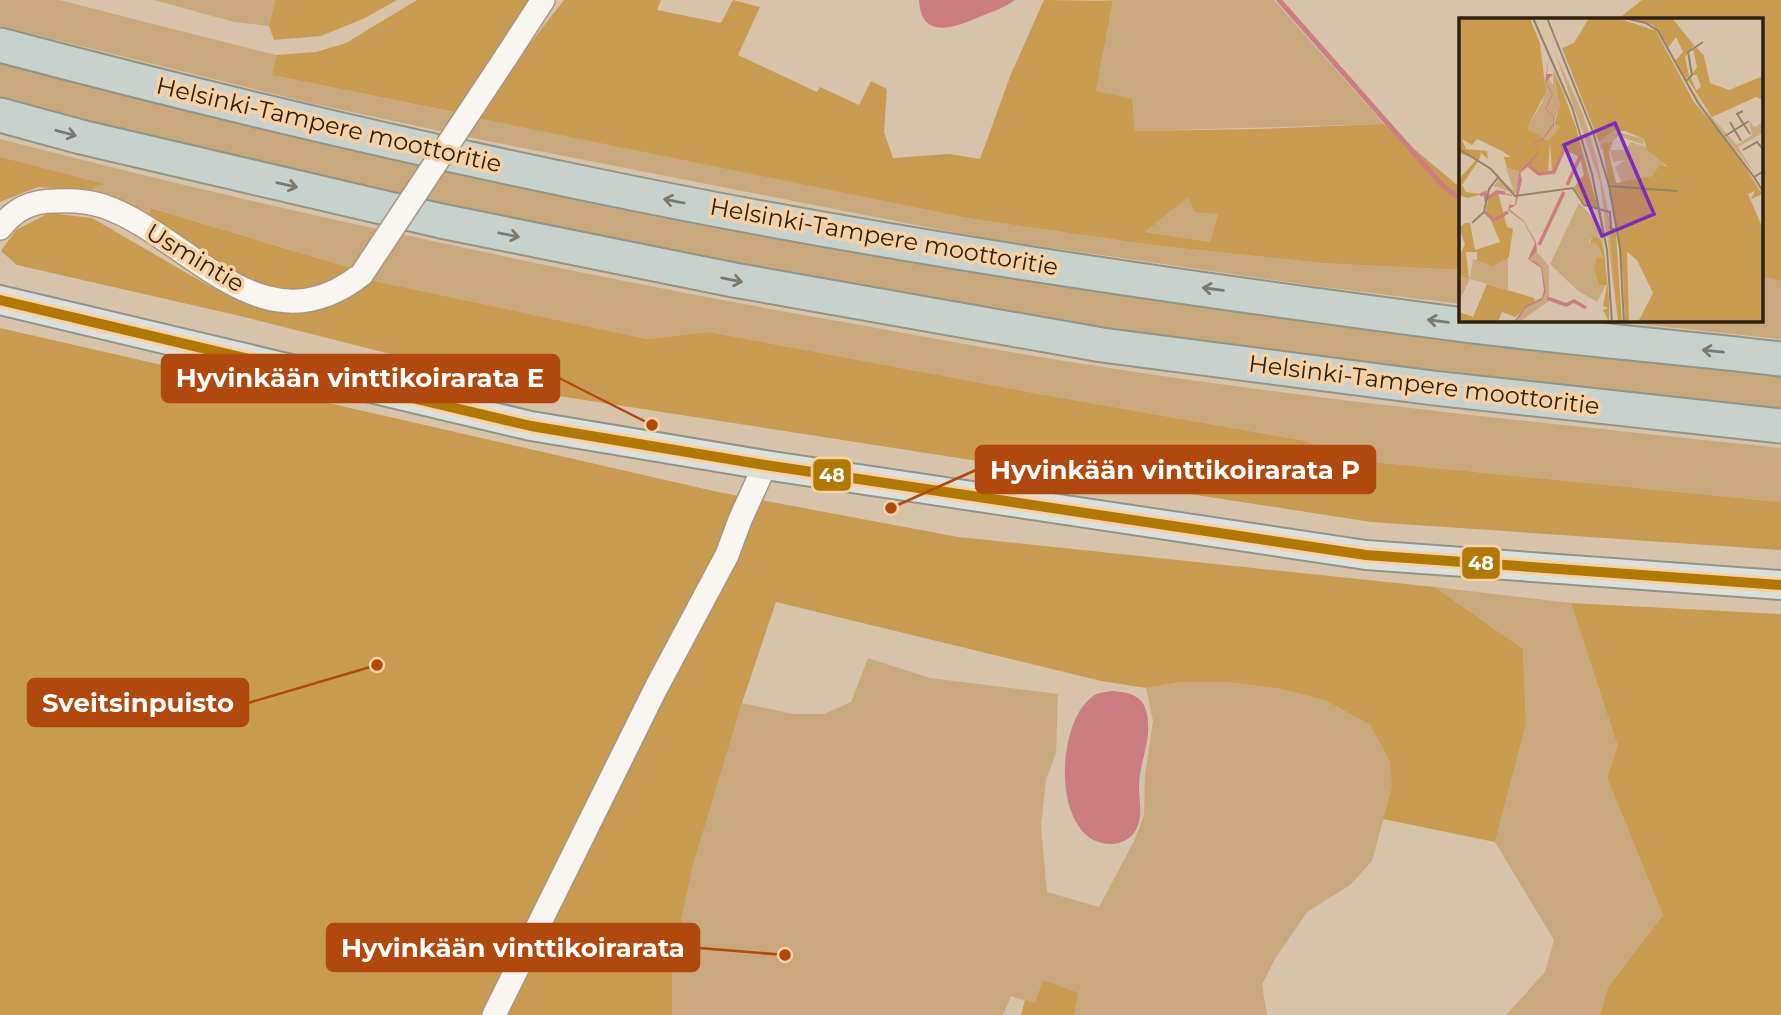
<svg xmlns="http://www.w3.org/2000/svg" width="1781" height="1015" font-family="Montserrat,sans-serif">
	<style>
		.green { fill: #caa87d }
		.forest { fill: #c89b50; fill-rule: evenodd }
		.water { fill: #cc7d81 }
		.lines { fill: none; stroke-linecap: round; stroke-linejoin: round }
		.stream { stroke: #cc7d81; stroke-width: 5 }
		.minor-casing { stroke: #a69682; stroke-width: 26 }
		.major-casing { stroke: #919487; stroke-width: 32 }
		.highway-casing { stroke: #919487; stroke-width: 37 }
		.minor { stroke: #f9f6f2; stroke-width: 23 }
		.major { stroke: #dce0dc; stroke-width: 28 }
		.highway { stroke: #c9d1cd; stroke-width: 33 }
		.minor-bridge-casing { stroke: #a69682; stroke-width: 26; stroke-linecap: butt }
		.minor-bridge { stroke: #f9f6f2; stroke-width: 23 }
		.bus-1-casing { stroke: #f7d1a3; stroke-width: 16 }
		.bus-1 { stroke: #b17806; stroke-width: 10 }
		.oneway { stroke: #7c7a6e }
		.labels { text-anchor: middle; stroke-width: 7; stroke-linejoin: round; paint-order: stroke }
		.street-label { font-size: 24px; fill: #302210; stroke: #f7d1a3 }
		.inset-river { fill: none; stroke: #cc7d81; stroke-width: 3.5 }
		.inset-road { fill: none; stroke: #94836c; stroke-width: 2 }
		.view { fill: #7b2cbf; fill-opacity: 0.15; stroke: #7b2cbf; stroke-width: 3.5 }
		.inset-edge { fill: none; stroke: #302210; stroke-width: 3.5 }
		.leader { fill: none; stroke: #b1480d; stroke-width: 2.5 }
		.callout-dot { fill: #b1480d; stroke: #f7d1a3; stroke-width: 2.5 }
		.callout { fill: #b1480d; stroke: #b1480d; stroke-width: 2.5 }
		.callout-label { font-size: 26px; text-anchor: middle; font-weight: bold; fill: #fff }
		.line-badge { stroke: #f7d1a3; stroke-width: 2.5 }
		.badge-label { font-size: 19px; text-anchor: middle; font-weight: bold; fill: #fff }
	</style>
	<rect width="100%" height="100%" fill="#d7c3aa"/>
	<path class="green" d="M0 0H59L276 55 272 75 967 218 1152 245 1321 263 1461 270V304L1315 286 977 237 473 138 310 103 0 26Z
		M154 0H275L269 26 234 22Z
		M1103 0H1274L1384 124 1135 131 1096 91 1113 2Z
		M0 62 1465 341 1678 366 1781 375V414L1167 340 889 293 426 204 0 102Z
		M0 139C258 206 519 262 781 311 895 331 1008 353 1122 370 1341 403 1561 425 1781 448V502L1353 460 1306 441 1028 392 709 332 647 339 370 280 354 269 152 208 149 218 112 198 89 191 102 185 0 161Z
		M1188 196 1218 214 1210 242 1145 232Z
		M1762 277 1781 281V339L1601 320H1762Z
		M1435 587 1571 603 1619 746 1607 778 1663 915 1608 987 1600 1015H1506L1545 972 1554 940 1495 842 1526 724 1523 649Z
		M868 658 930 678 1058 694 1056 753 1046 780 1041 826 1047 892 1099 907 1135 839 1144 815 1145 776 1153 721 1146 688 1180 682H1227L1282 689 1327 701 1370 725 1391 761 1392 787 1372 861 1350 885 1307 912 1275 959 1262 985 1267 1015H1074L1079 993 1044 981 1035 1004 1011 996 1003 1015H672V967L692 869 742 703 793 714H824L851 702Z"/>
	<path class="forest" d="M275 0H397L365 18 321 36 274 40 269 26Z
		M417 0H532L458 113 272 75 276 55 316 52 346 43Z
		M564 0H661L657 10 721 23 733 0 760 7 738 55 817 92 820 87 859 105 871 81 887 89 884 132 893 158 949 154 980 159 1011 74 1044 0 1113 1 1096 91 1132 99 1135 131 1258 129 1384 124 1461 188V270L1321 263 1152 245 967 218 478 118 511 68ZM1188 197 1195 212 1218 214 1210 242 1145 232Z
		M1642 0H1781V281L1762 277V19H1618Z
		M0 157 104 184 89 191 38 187 0 202Z
		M151 208 354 269C272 320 214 264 149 218Z
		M49 213 92 218 204 283 247 305 300 312 322 310 348 299 370 280 647 339 709 332 1028 392 1306 441 1353 460 1781 502V550L1371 522 552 395 240 316 17 265 1 251 16 230Z
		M0 328 718 492 958 537 1435 587 1523 649 1526 724 1495 842 1383 819 1392 787 1390 761 1370 725 1327 701 1282 689 1227 682H1180L1146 688 1101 681 776 602 742 703 692 869 672 967V1015H0Z
		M1571 603 1781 614V1015H1600L1608 987 1663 915 1607 778 1618 746Z
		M1043 980 1079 993 1074 1015H1021L1025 1000 1035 1003Z"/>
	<path class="water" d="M919 0H1015C1004 8 992 12 979 17 954 28 921 40 919 0Z
		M1113 691C1123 692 1135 693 1142 702 1146 708 1148 716 1148 723 1150 744 1139 765 1139 786 1139 803 1144 818 1134 833 1130 839 1118 845 1110 844 1052 843 1054 724 1093 696 1098 692 1106 692 1113 691Z"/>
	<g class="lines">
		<path class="stream" d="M1279 0 1443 186 1461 199"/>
		<g class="minor-casing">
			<path id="minor" d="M506 57 543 0
				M0 228C15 209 31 201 55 201 71 200 88 201 103 206 189 235 262 354 362 274
				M494 1015 656 688 727 555 740 520 765 465"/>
		</g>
		<g class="major-casing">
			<path id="major" d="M0 300 531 426 765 465 1366 555 1781 585"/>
		</g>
		<g class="highway-casing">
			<path id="highway" d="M0 45C196 97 394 144 593 185 881 245 1173 287 1464 325 1570 338 1676 347 1781 359
				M0 115 81 137 441 221 734 280 1102 345 1433 388 1781 426"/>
		</g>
		<use href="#minor" class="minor"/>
		<use href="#major" class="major"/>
		<use href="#highway" class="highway"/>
		<g class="minor-bridge-casing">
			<path id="minor-bridge" d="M362 274 506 57"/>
		</g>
		<use href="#minor-bridge" class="minor-bridge"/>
		<g class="bus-1-casing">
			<path id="bus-1" d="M0 300 531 426 765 465 1366 555 1781 585"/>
		</g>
		<use href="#bus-1" class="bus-1"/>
	</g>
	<defs><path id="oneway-shaft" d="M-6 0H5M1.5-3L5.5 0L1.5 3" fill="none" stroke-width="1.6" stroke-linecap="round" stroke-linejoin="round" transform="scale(1.75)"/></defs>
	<g class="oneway">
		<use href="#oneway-shaft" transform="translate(66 133) rotate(15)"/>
		<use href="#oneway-shaft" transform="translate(287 185) rotate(13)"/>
		<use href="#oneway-shaft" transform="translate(674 201) rotate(-169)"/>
		<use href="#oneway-shaft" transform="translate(509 235) rotate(11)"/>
		<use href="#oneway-shaft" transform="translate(732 280) rotate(11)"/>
		<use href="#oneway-shaft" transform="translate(1213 289) rotate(-172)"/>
		<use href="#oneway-shaft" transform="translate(1438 321) rotate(-172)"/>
		<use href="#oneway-shaft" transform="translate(1713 351) rotate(-174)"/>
	</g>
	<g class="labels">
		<g class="street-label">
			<text transform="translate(329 125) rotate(13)" y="8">Helsinki-Tampere moottoritie</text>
			<text transform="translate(884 237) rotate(10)" y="8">Helsinki-Tampere moottoritie</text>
			<text transform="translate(195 258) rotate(31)" y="8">Usmintie</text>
			<text transform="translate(1424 385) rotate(7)" y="8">Helsinki-Tampere moottoritie</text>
		</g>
	</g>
	<g transform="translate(1459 18)">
		<rect width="304" height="304" fill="#d7c3aa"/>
		<path d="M96 35 124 96 137 138 149 193 154 225 159 304 141 164ZM94 52 105 74 142 200 150 289 141 202 97 60 101 88 94 107 101 108 89 123 68 110 84 83 88 58 94 67ZM228 63 246 92 278 127 293 117 290 104 296 109 304 104V115L279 129 296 156 241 87ZM154 113 185 121V127L160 118 142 132 140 124ZM172 124 187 129 206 147 201 146 193 158 163 165 156 149 166 142 154 144 151 132H166ZM70 147 72 151 69 148 62 154 60 177 35 168 40 160 55 173 47 150 61 155 64 150ZM120 185 139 205 142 222 131 221 130 225 138 226 144 239 137 240 135 246 147 267 138 284 119 273 91 246ZM77 233 90 248V283L60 304 56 302 66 290 86 277 83 250 70 242ZM49 239V272L11 261 0 283V256L11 260 14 241 30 245Z" fill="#caa87d"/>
		<path d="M0 0H71L81 26 87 74 68 110 89 123 101 108 95 107 101 88 95 53 117 109 139 191 126 186 115 169 125 157 121 139 105 132 93 155 91 124 89 156 78 157 70 146 60 154 48 150 45 139H52L43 133 18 121 13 127 3 121 7 131 28 133 29 141 22 135 20 142 3 167 7 174 23 176 9 180 0 177V161L18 141 0 135ZM130 0H159L197 13 235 84 276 132 303 176 292 181 296 173 289 176 304 211V304H179L194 275 178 242 168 234 170 304H166L164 257 143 126 154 123 150 135 157 165 193 158 201 146 209 149 188 132 185 121 166 113H154L140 124 103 30 115 25ZM168 0H213L235 27 226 39 230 58 226 61 216 43 224 34 217 19 209 30 194 7ZM238 30 245 38 251 65 270 72 304 58V82L297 79 253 99 229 62 232 60 237 72 242 69 238 57H233L238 49 234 31ZM39 174 48 209 54 211 50 239 34 248 18 242V234H7L10 261 0 256V237L6 227 0 210 6 205H11L16 232 41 224 27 191 30 180ZM150 208 157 215 163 304H159ZM134 218 142 222 145 234 150 280V304L144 292 149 290 144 288 148 267H140L135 248 137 240 144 239 138 226 131 225ZM28 266 75 280 76 283 56 299 43 294 39 304H0V294L14 299Z" fill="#c89b50"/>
		<path d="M90 38 88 56H94L87 64 94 76 87 91 95 98V107L83 123 75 124 80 135 72 146 61 155 63 162 57 187 50 191 65 203 77 224 78 233 70 242 77 244 83 250 87 274 83 282 66 290 62 298 55 304 66 288 83 280 85 272 82 250 69 241 76 225 65 204 49 192 53 178 48 177 42 174 53 177 51 187H56L60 154 79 134 74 123 82 122 94 106V98L86 91 93 76 86 64Z" fill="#cc7d81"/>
		<path class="inset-river" d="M70 148 80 156 95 154 105 131M108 167 122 137M21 177 26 175 27 181 38 174 46 175M26 194 35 202 49 194M80 227 105 174M88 280 107 287 115 283 127 290"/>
		<path class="inset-road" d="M74 0 113 89 133 156 148 232 153 305M88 0 134 114 150 168 161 229 165 305M165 0 187 5 199 13 239 85 295 159M227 63 233 57 229 34 244 24M284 93 278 96 291 116M271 104 282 123M266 118 290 103M0 131 32 151 56 178 114 170 125 187 151 194 152 210 158 213M284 132 298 124 305 132M305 153 295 159 305 175M150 168 218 173M13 205 25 194 30 171 40 158"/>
		<path class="view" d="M156 105 195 196 143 218 105 127Z"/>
		<rect width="304" height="304" class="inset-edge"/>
	</g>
	<path class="leader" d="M652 425L559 378M891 508L976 470M377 665L248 703M785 955L699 948"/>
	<g class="callout-dot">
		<circle cx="652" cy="425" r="7"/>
		<circle cx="891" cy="508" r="7"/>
		<circle cx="377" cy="665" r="7"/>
		<circle cx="785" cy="955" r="7"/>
	</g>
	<g class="callout">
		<rect x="162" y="355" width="397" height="47" rx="7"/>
		<rect x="976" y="446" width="399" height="47" rx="7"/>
		<rect x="28" y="679" width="220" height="47" rx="7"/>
		<rect x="327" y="924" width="372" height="47" rx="7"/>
	</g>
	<g class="callout-label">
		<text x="360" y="387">Hyvinkään vinttikoirarata E</text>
		<text x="1175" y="479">Hyvinkään vinttikoirarata P</text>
		<text x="138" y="712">Sveitsinpuisto</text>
		<text x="513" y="957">Hyvinkään vinttikoirarata</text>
	</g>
	<g class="line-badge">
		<rect x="812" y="458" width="40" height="34" rx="7" fill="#b17806"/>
		<rect x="1461" y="546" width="40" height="34" rx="7" fill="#b17806"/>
	</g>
	<g class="badge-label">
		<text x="832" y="482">48</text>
		<text x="1481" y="570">48</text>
	</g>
</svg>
